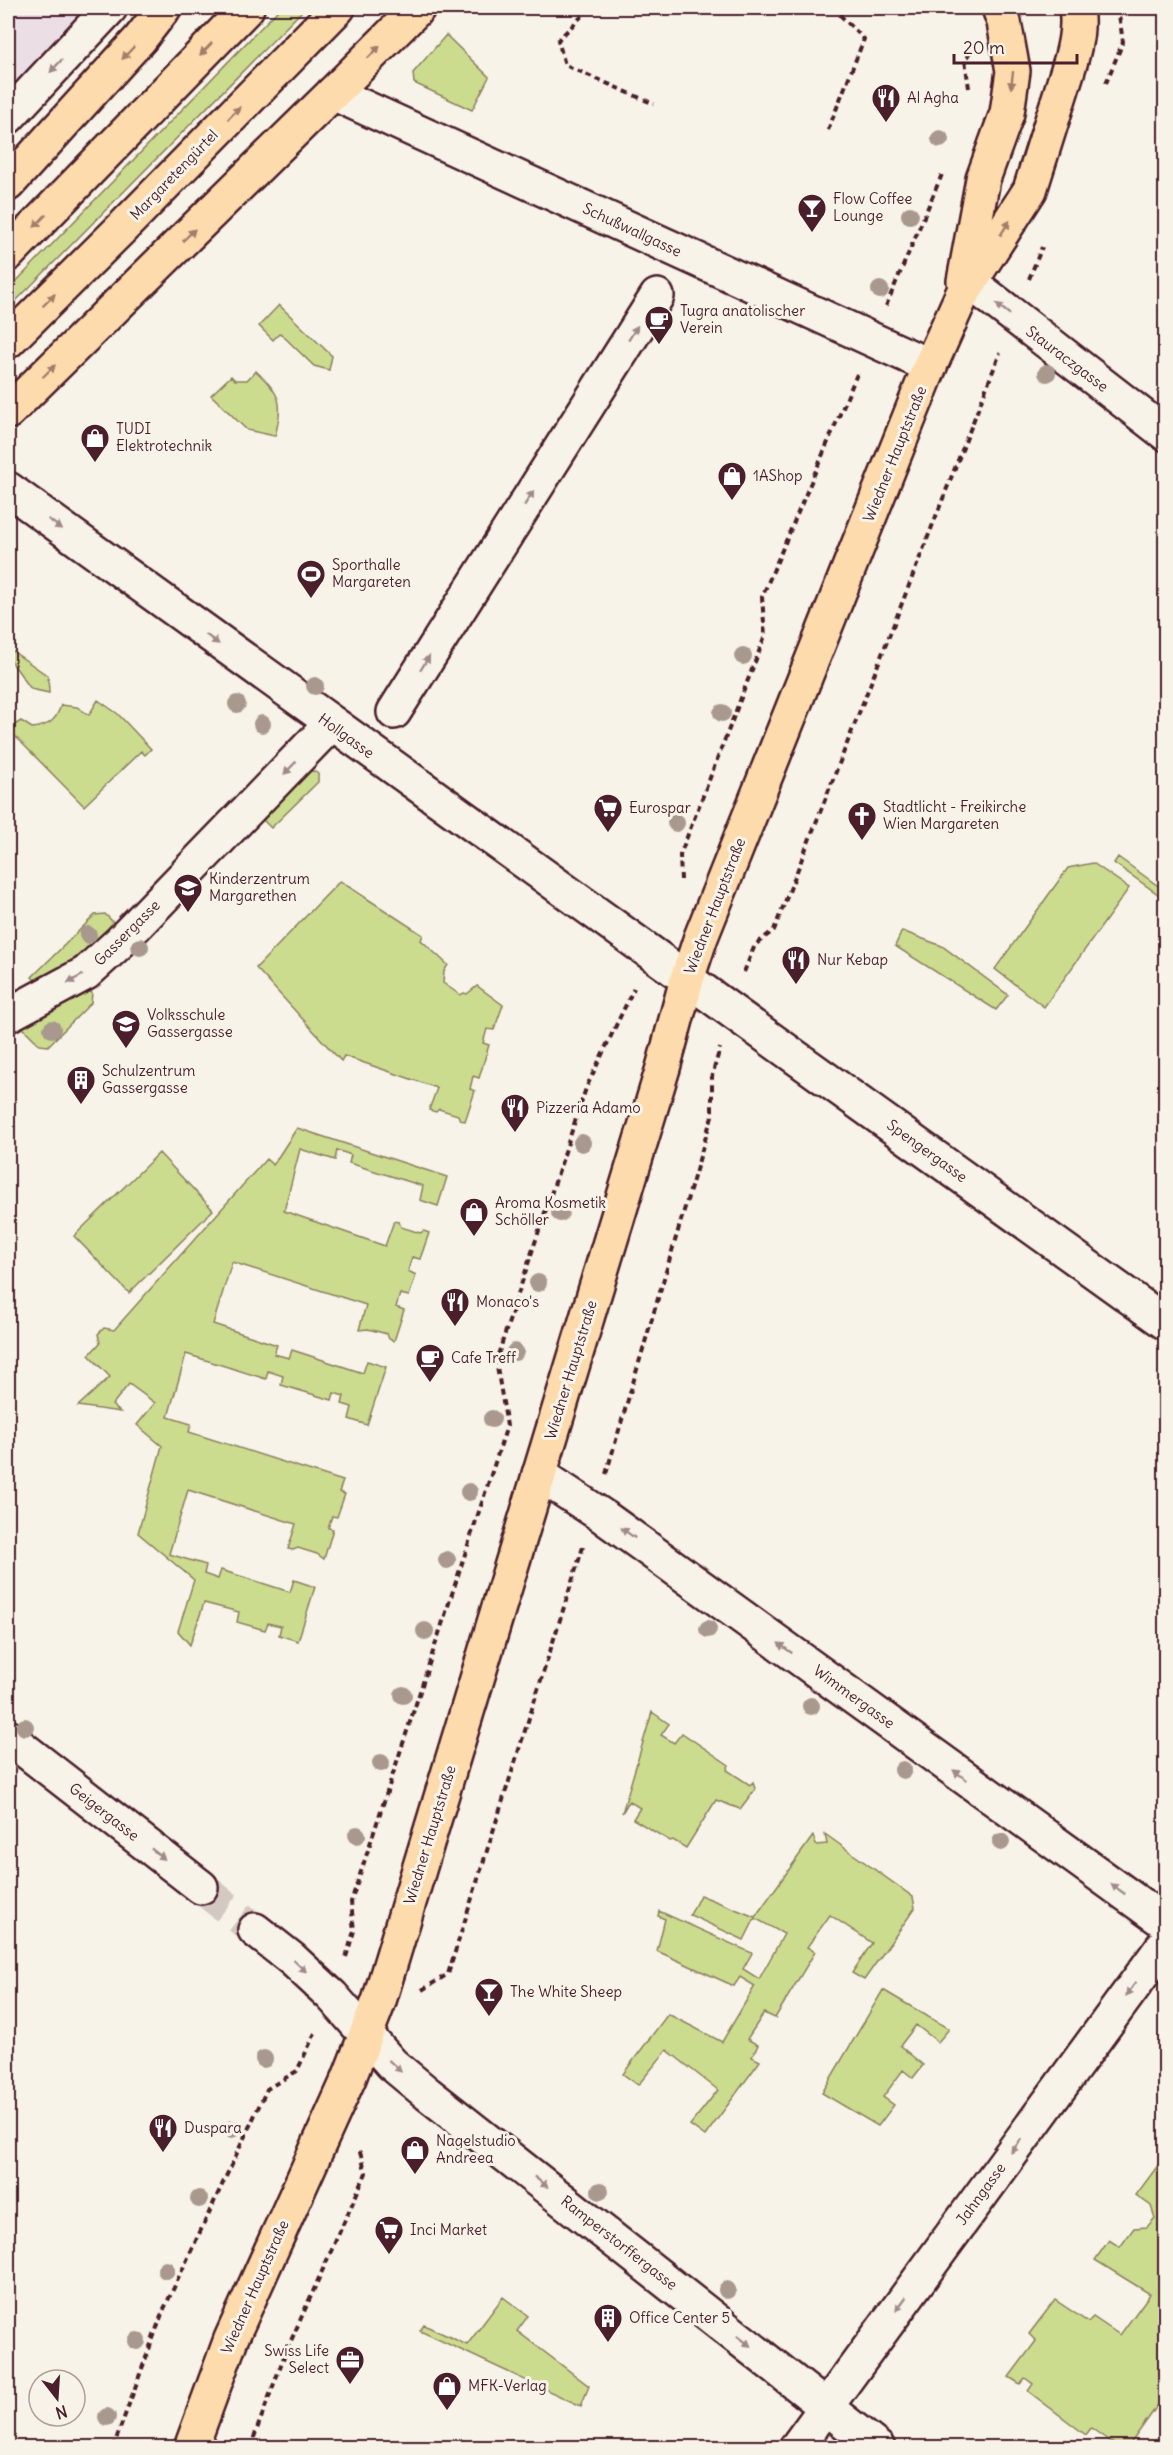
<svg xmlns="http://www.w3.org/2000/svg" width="1173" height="2455" font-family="Delius,sans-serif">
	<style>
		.built { fill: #ebdfe5 }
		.green { fill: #ccdc8f; stroke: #8b7e5d; stroke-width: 1.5 }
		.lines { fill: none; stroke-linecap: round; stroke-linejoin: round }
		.minor-tunnel { stroke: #d4c9c2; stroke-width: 33; stroke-dasharray: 33 16; stroke-linecap: butt }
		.minor-casing { stroke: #4a1f2b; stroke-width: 38 }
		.major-casing { stroke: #4a1f2b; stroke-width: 38 }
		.path { stroke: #4a1f2b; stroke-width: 4; stroke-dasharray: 6 4.5; stroke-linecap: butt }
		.minor { stroke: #f7f3e8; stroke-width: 33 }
		.major { stroke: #fedbac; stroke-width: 33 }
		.tree { fill: #a9988e }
		.oneway { fill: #a47d6c }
		.oneway2 { fill: #a0898a }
		.labels { text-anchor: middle; stroke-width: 6; stroke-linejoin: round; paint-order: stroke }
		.poi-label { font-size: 15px; fill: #4a1f2b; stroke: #f7f3e8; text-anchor: start }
		.street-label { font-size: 15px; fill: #4a1f2b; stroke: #f7f3e8 }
	</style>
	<rect width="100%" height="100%" fill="#f7f3e8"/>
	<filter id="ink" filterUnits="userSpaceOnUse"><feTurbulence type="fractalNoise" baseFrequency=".0167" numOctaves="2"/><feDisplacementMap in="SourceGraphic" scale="12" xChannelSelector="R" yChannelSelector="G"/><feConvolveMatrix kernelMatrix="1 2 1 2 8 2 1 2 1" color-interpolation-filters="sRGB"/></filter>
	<g filter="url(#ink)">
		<path class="built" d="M8 8H128L124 15 8 139Z"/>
		<path class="green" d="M280 8H305L8 309V290Z
			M446 35 489 77 472 110 414 83 413 73Z
			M279 305 332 356 329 370 314 366 280 333 273 340 259 326Z
			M256 371C281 395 284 403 275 436L247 430 211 395 231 376 235 380H247Z
			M8 648 48 676 49 693 31 689 8 657Z
			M98 700 118 714 151 749 145 755 141 751 84 806 8 729 21 721 32 728C49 726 56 721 61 705L77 707 89 715Z
			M314 771 318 774V782L271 828 264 821V814L306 772Z
			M1118 857 1165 891V899L1114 863Z
			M1093 863 1129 888 1044 1007 995 969 1068 868Z
			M340 881 423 935 421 940 448 965 444 971 443 983 460 995 464 993 467 994 477 986 503 1005 494 1030 487 1029 483 1043 489 1045 479 1078 473 1076 470 1089 475 1091 465 1121 460 1120 458 1115 439 1109 436 1112 429 1110 437 1088 344 1056 341 1061 256 968Z
			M105 914 115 924 113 934 40 985 32 977 95 915Z
			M902 931 942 946 1008 995 996 1010 895 946Z
			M85 987 92 993 91 1003 48 1046 40 1045 19 1024Z
			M297 1128 447 1177 438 1206 420 1200 423 1186 349 1163 351 1155 337 1150 335 1160 300 1149 284 1211 385 1246 394 1221 399 1222 401 1227 420 1233 424 1231 429 1233 420 1259 412 1257 408 1271 416 1275 409 1296 400 1294 396 1307 404 1310 394 1341 389 1339 387 1334 368 1329 359 1330 366 1305 232 1262 213 1324 277 1345 274 1354 289 1358 292 1350 363 1373 367 1361 386 1367 367 1425 349 1419 352 1407 342 1404 344 1396 334 1393 332 1400 281 1385 283 1376 268 1371 266 1379 186 1354 168 1417 191 1424 189 1432 343 1481 339 1492 345 1494 337 1517 332 1516 328 1528 333 1529 324 1559 317 1554 298 1548 293 1550 288 1549 296 1524 188 1490 169 1554 206 1565 204 1574 218 1579 221 1570 290 1592 294 1580 315 1587 298 1641 279 1635 281 1626 268 1623 265 1630 237 1622 239 1612 204 1603 190 1645 178 1631 194 1580 138 1533 162 1446 137 1425 155 1403 129 1384 112 1405 120 1412 78 1406 110 1377 89 1355 100 1343 98 1334 104 1328 114 1330 266 1159 273 1165Z
			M159 1153 213 1210 129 1293 74 1236Z
			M652 1712 669 1724 661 1735 674 1743 682 1733 729 1765 727 1770 750 1785 753 1782 755 1789 740 1809 716 1800 686 1848 673 1840 670 1841 633 1819 640 1808 629 1801 622 1813Z
			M825 1834 913 1897 915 1908 864 1980 852 1973 872 1943 830 1915 807 1947 815 1952 775 2018 764 2013 747 2039 758 2045 752 2057 760 2061 705 2136 690 2125 718 2090 667 2050 638 2085 623 2074 668 2014 722 2042 755 1986 740 1977 734 1986 657 1951 665 1919 658 1916 659 1911 752 1953 743 1969 759 1979 784 1934 755 1918 744 1940 690 1915 700 1895 755 1917 813 1836 816 1845 827 1844Z
			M883 1990 949 2029 938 2042 916 2025 900 2046 923 2065 913 2078 903 2070 883 2097 894 2105 878 2126 822 2093Z
			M1162 2160 1166 2162V2355L1160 2362 1165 2366V2395L1128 2447H1118L1091 2428 1086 2435 1028 2391 1033 2384 1025 2378 1020 2384 1009 2377 1036 2341 1029 2334 1055 2300 1088 2322 1093 2317 1120 2335 1150 2294 1095 2260 1109 2240 1120 2247 1134 2228 1147 2227 1155 2218 1151 2206 1136 2195Z
			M503 2297 528 2316 517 2331 589 2386 581 2406 420 2331 424 2325 467 2345Z"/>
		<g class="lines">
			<path class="minor-tunnel" d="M201 1887 255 1930"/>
			<g class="minor-casing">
				<path id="minor" d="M333 93 930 366
					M8 117 110 8
					M970 282 1166 434
					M8 489C392 770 780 1045 1166 1323
					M394 712 657 296
					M8 1015 86 973 120 942 330 725
					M539 1474 604 1517 1166 1923
					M8 1737 201 1887
					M255 1930 292 1959 332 1996 392 2064 428 2094 878 2448
					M796 2448 1166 1942"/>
			</g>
			<g class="major-casing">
				<path id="major" d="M8 184 140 39 164 8
					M8 254 247 8
					M964 281 983 179 1007 113 1013 71 1004 22 999 8
					M8 341 120 230 338 8
					M8 412 333 93 418 8
					M191 2448 231 2339 349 2078 379 2001 663 1068 687 979 701 937 930 366 962 295 1030 190 1071 60C1076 42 1079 26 1076 8"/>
			</g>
			<path class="path" d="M590 8 558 40 565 65 654 104
				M1106 83 1123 42 1118 8
				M969 88 965 60 970 52
				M828 130 864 39 833 8
				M1029 279 1042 247
				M886 306 943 172
				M681 880 680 855 765 636 762 597 857 374
				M744 972 755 945 774 930 1000 353
				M606 1474 712 1116V1076L720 1048
				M346 1957 354 1931 351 1902 507 1426 496 1361 586 1088 634 988
				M422 1990 448 1974 583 1547
				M113 2448 163 2311 267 2089 297 2071 315 2033
				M250 2448 285 2354 366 2173 359 2149"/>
			<use href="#minor" class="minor"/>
			<use href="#major" class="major"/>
		</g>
		<g class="tree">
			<circle cx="940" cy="139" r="9"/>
			<circle cx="910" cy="215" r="9"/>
			<circle cx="880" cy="290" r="9"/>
			<circle cx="1047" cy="373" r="9"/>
			<circle cx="743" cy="656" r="9"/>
			<circle cx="315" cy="686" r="9"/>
			<circle cx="237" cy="704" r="9"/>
			<circle cx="722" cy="713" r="9"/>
			<circle cx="262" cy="724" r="9"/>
			<circle cx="676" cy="823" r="9"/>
			<circle cx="88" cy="935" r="9"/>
			<circle cx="140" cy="947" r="9"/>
			<circle cx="52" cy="1029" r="9"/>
			<circle cx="582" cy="1143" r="9"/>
			<circle cx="560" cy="1213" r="9"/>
			<circle cx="538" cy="1283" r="9"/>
			<circle cx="515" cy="1352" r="9"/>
			<circle cx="492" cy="1419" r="9"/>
			<circle cx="469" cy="1492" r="9"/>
			<circle cx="447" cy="1560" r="9"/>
			<circle cx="708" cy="1629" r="9"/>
			<circle cx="425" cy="1631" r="9"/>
			<circle cx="403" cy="1695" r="9"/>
			<circle cx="811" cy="1706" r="9"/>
			<circle cx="25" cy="1727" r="9"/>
			<circle cx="381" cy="1763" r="9"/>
			<circle cx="903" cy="1770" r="9"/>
			<circle cx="357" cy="1835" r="9"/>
			<circle cx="1001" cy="1842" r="9"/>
			<circle cx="264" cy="2059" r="9"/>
			<circle cx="232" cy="2129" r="9"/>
			<circle cx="600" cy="2191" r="9"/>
			<circle cx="199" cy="2199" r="9"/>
			<circle cx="166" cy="2270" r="9"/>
			<circle cx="727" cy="2290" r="9"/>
			<circle cx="137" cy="2341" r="9"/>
			<circle cx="107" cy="2417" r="9"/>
		</g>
		<defs><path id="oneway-solid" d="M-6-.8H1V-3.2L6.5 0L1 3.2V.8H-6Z" transform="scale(1.5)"/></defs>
		<g class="oneway">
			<use href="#oneway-solid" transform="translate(206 49) rotate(134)"/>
			<use href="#oneway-solid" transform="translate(374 52) rotate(-45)"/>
			<use href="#oneway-solid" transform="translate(128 53) rotate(133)"/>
			<use href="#oneway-solid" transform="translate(1012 80) rotate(97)"/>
			<use href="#oneway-solid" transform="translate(234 113) rotate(-46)"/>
			<use href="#oneway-solid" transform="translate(40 221) rotate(134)"/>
			<use href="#oneway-solid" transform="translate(1005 228) rotate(-57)"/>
			<use href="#oneway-solid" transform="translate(189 235) rotate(-44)"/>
			<use href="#oneway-solid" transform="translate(49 300) rotate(-45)"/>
			<use href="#oneway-solid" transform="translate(49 371) rotate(-44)"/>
		</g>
		<g class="oneway2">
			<use href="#oneway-solid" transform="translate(56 66) rotate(133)"/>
			<use href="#oneway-solid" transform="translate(1003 309) rotate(-141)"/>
			<use href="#oneway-solid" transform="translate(633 333) rotate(-58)"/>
			<use href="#oneway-solid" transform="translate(529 498) rotate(-58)"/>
			<use href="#oneway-solid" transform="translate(55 524) rotate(36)"/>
			<use href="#oneway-solid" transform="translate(212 639) rotate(36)"/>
			<use href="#oneway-solid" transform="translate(425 663) rotate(-58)"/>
			<use href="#oneway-solid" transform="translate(290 768) rotate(134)"/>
			<use href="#oneway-solid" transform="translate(75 979) rotate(152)"/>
			<use href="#oneway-solid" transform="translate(628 1533) rotate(-144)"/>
			<use href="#oneway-solid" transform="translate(785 1648) rotate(-144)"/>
			<use href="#oneway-solid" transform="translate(960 1775) rotate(-144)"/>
			<use href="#oneway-solid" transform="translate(158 1854) rotate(38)"/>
			<use href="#oneway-solid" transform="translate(1118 1889) rotate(-144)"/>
			<use href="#oneway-solid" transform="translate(300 1966) rotate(43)"/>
			<use href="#oneway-solid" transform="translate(1131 1989) rotate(126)"/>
			<use href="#oneway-solid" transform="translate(395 2066) rotate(43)"/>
			<use href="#oneway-solid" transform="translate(1016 2146) rotate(126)"/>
			<use href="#oneway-solid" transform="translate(541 2182) rotate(38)"/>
			<use href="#oneway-solid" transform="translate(901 2304) rotate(126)"/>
			<use href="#oneway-solid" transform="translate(744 2341) rotate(38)"/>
		</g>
	</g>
	<defs>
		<g id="restaurant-pin" transform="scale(1.5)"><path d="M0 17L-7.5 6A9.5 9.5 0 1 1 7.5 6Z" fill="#4a1f2b" stroke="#f7f3e8"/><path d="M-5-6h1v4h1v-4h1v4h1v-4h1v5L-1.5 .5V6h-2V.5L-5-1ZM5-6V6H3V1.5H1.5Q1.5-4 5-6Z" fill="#fff"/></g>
		<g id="bar-pin" transform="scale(1.5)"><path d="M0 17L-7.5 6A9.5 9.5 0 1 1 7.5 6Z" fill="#4a1f2b" stroke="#f7f3e8"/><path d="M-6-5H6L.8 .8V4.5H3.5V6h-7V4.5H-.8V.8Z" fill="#fff"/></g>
		<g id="cafe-pin" transform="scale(1.5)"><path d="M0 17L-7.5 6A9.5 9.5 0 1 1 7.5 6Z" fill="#4a1f2b" stroke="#f7f3e8"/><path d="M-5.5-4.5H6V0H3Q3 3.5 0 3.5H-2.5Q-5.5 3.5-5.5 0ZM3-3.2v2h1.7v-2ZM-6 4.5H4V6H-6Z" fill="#fff"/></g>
		<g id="shop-pin" transform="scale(1.5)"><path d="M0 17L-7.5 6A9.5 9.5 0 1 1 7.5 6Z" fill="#4a1f2b" stroke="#f7f3e8"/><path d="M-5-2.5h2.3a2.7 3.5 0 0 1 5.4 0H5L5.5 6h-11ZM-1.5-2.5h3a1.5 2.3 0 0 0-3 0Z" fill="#fff"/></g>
		<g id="stadium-pin" transform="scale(1.5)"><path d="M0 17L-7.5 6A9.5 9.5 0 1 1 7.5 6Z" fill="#4a1f2b" stroke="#f7f3e8"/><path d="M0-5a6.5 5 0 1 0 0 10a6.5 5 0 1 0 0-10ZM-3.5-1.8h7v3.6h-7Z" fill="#fff"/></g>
		<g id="supermarket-pin" transform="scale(1.5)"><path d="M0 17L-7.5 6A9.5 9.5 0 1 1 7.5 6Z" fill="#4a1f2b" stroke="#f7f3e8"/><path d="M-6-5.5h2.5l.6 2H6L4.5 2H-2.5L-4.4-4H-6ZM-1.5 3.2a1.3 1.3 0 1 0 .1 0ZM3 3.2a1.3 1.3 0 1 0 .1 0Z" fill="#fff"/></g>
		<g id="church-pin" transform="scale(1.5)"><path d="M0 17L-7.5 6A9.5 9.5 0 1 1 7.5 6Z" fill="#4a1f2b" stroke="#f7f3e8"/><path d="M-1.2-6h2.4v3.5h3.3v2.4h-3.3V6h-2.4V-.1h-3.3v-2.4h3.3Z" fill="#fff"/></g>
		<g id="school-pin" transform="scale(1.5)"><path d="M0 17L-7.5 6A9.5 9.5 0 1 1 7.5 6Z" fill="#4a1f2b" stroke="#f7f3e8"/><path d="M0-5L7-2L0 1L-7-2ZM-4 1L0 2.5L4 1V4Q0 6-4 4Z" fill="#fff"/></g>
		<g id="building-pin" transform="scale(1.5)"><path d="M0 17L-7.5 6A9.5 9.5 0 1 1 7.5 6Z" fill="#4a1f2b" stroke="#f7f3e8"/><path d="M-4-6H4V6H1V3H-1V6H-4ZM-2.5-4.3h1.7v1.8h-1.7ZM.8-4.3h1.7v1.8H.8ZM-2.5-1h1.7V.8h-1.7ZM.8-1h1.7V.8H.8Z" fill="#fff"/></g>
		<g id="office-pin" transform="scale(1.5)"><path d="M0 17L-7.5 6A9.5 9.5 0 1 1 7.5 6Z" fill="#4a1f2b" stroke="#f7f3e8"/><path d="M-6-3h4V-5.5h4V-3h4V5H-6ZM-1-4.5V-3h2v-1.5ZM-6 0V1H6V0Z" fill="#fff"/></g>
	</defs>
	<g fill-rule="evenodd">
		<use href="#restaurant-pin" x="886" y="98"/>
		<use href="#bar-pin" x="812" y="208"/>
		<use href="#cafe-pin" x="659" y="320"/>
		<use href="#shop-pin" x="95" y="438"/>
		<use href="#shop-pin" x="732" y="476"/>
		<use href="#stadium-pin" x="311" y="574"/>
		<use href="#supermarket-pin" x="608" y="808"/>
		<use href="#church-pin" x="862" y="816"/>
		<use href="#school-pin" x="188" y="888"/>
		<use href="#restaurant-pin" x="796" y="960"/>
		<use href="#school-pin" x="126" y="1024"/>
		<use href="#building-pin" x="81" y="1080"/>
		<use href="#restaurant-pin" x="515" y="1108"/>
		<use href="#shop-pin" x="474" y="1212"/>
		<use href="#restaurant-pin" x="455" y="1302"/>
		<use href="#cafe-pin" x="430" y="1358"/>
		<use href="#bar-pin" x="489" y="1992"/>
		<use href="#restaurant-pin" x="163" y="2128"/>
		<use href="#shop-pin" x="415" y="2150"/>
		<use href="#supermarket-pin" x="389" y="2230"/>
		<use href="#building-pin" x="608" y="2318"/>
		<use href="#office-pin" x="350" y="2360"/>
		<use href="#shop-pin" x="447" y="2386"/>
	</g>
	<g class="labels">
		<g class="poi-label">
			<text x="907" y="103">Al Agha</text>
			<text x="833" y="204">Flow Coffee<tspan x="833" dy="17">Lounge</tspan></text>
			<text x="680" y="316">Tugra anatolischer<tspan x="680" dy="17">Verein</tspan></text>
			<text x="116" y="434">TUDI<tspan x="116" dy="17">Elektrotechnik</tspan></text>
			<text x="753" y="481">1AShop</text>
			<text x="332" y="570">Sporthalle<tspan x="332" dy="17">Margareten</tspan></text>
			<text x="883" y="812">Stadtlicht - Freikirche<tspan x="883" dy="17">Wien Margareten</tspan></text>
			<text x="629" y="813">Eurospar</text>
			<text x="209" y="884">Kinderzentrum<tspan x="209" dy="17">Margarethen</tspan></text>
			<text x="817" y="965">Nur Kebap</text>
			<text x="147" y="1020">Volksschule<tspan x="147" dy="17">Gassergasse</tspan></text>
			<text x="102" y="1076">Schulzentrum<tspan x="102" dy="17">Gassergasse</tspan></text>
			<text x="536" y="1113">Pizzeria Adamo</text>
			<text x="495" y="1208">Aroma Kosmetik<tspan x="495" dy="17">Schöller</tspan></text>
			<text x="476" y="1307">Monaco's</text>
			<text x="451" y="1363">Cafe Treff</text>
			<text x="510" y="1997">The White Sheep</text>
			<text x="184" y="2133">Duspara</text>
			<text x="436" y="2146">Nagelstudio<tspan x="436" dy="17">Andreea</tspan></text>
			<text x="410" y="2235">Inci Market</text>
			<text x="629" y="2323">Office Center 5</text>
			<text x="329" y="2356" text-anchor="end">Swiss Life<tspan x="329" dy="17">Select</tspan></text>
			<text x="468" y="2391">MFK-Verlag</text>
		</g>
		<g class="street-label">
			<text transform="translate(174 175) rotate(-46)" y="5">Margaretengürtel</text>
			<text transform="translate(632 230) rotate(25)" y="5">Schußwallgasse</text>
			<text transform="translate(1067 359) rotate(37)" y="5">Stauraczgasse</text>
			<text transform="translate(895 454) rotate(-68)" y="5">Wiedner Hauptstraße</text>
			<text transform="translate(346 736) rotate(36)" y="5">Hollgasse</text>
			<text transform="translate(715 906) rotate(-69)" y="5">Wiedner Hauptstraße</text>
			<text transform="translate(127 933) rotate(-45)" y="5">Gassergasse</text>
			<text transform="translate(927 1151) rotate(36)" y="5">Spengergasse</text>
			<text transform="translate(571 1370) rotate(-73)" y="5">Wiedner Hauptstraße</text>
			<text transform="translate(854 1697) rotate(36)" y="5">Wimmergasse</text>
			<text transform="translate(104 1812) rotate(38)" y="5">Geigergasse</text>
			<text transform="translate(430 1835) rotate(-73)" y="5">Wiedner Hauptstraße</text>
			<text transform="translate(981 2194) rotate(-54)" y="5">Jahngasse</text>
			<text transform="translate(619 2243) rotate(38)" y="5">Ramperstorffergasse</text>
			<text transform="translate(255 2287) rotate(-66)" y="5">Wiedner Hauptstraße</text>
		</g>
	</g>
	<rect width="1173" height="2455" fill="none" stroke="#f7f3e8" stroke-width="30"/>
	<rect x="15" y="15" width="1143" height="2425" fill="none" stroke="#4a1f2b" stroke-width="2" filter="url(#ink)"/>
	<g transform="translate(57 2398) rotate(163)"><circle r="28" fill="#f7f3e8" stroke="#b29e9c" stroke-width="1.5"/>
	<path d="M0-4.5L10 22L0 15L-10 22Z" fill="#4a1f2b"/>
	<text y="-9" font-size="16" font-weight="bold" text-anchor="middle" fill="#4a1f2b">N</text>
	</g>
	<path d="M954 54v9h123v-9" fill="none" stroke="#4a1f2b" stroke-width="3"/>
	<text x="963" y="54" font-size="18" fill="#4a1f2b" stroke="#f7f3e8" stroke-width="4.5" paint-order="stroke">20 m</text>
</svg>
